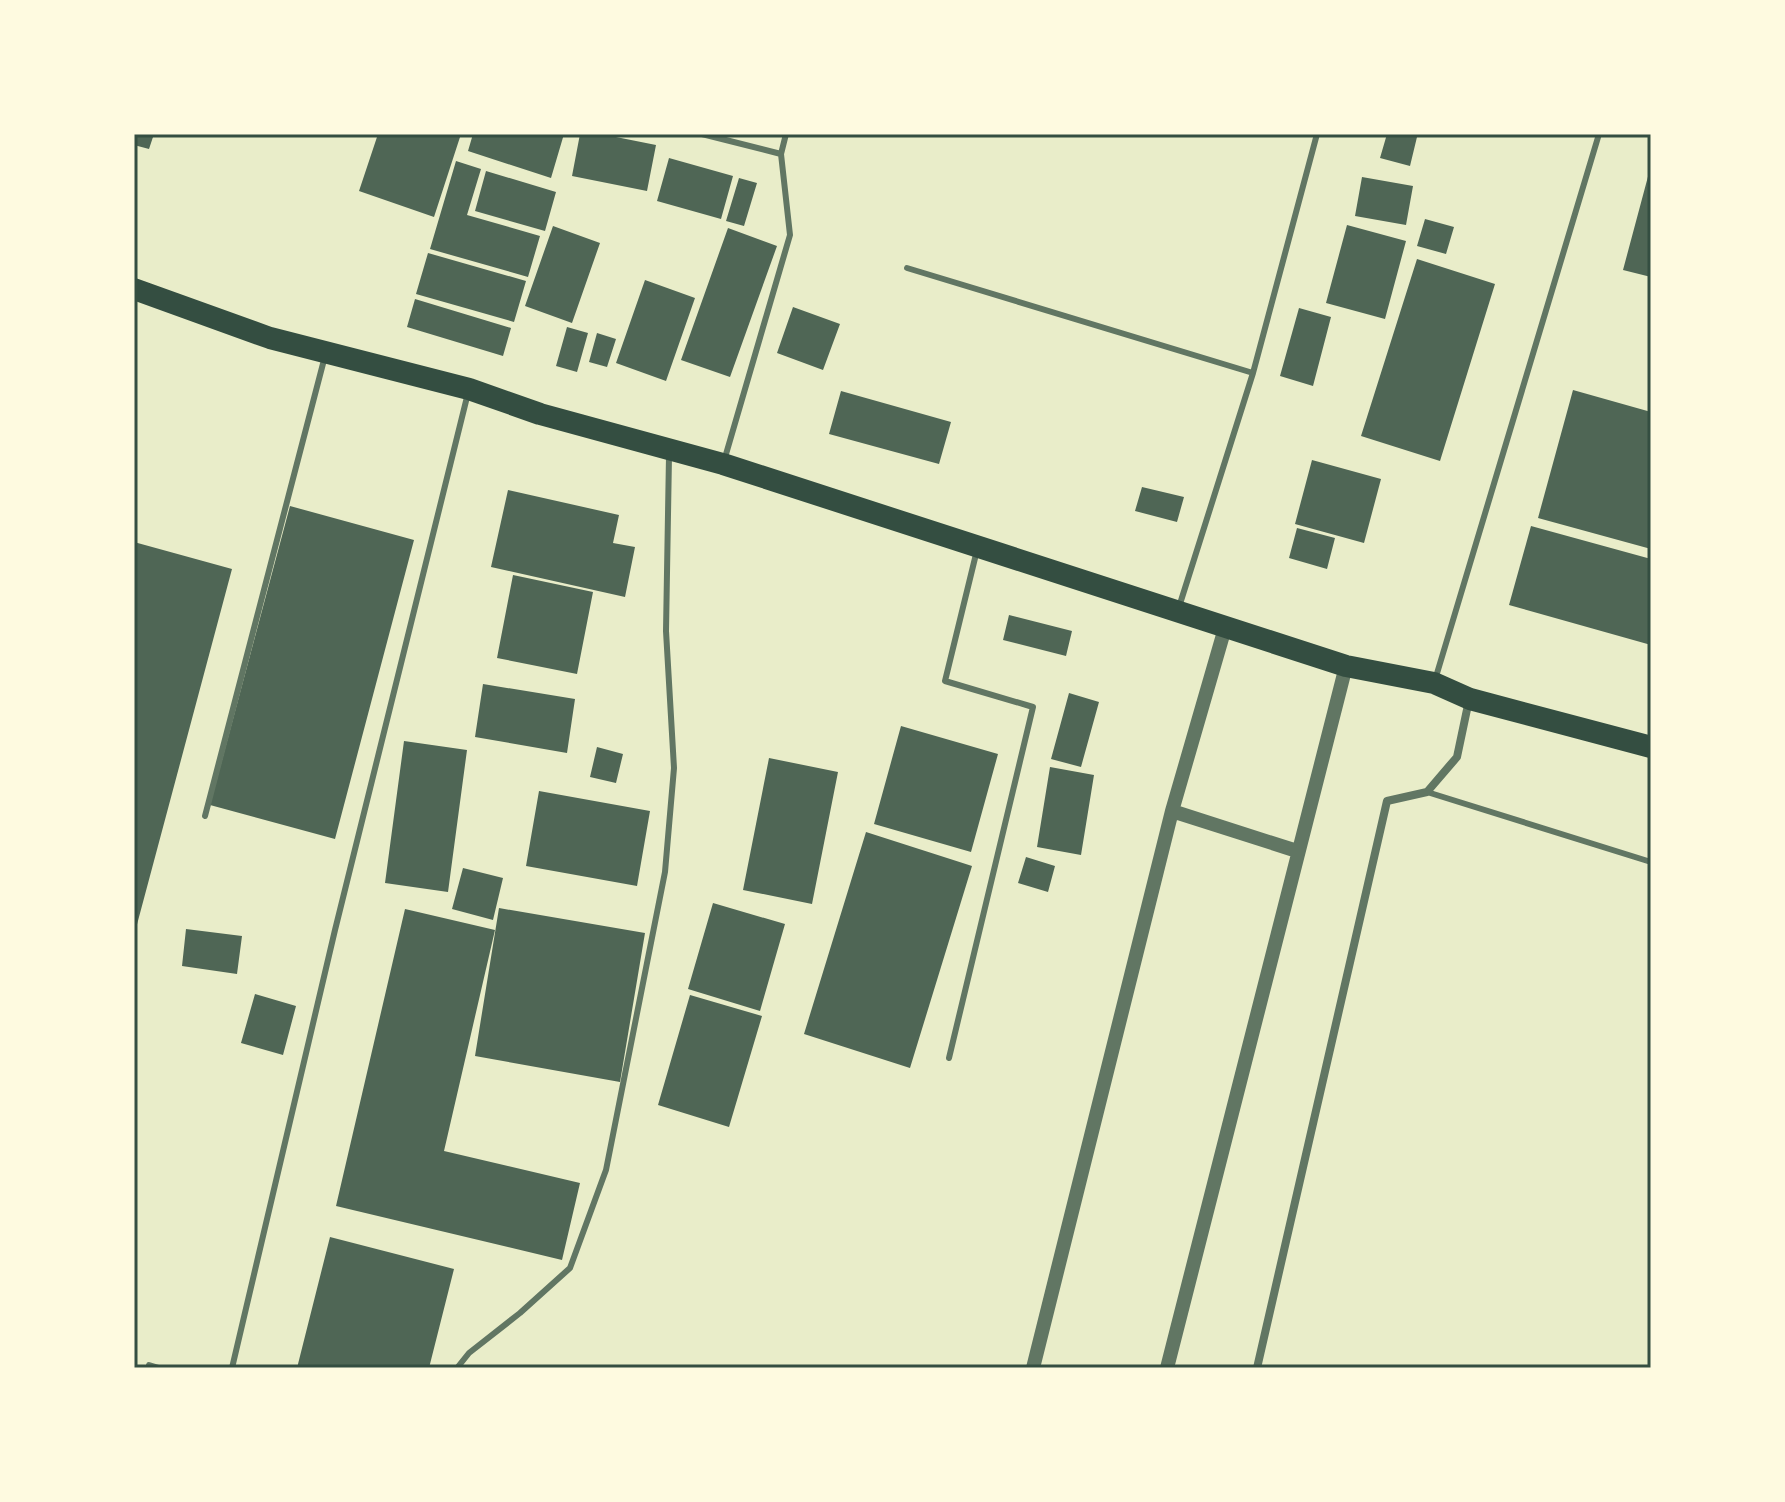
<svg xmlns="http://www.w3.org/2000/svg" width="1785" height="1502" font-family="Roboto,sans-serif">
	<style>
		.building { fill: #4f6655 }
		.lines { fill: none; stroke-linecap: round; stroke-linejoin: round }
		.service { stroke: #617663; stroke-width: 6 }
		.minor { stroke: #617663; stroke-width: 8 }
		.tertiary { stroke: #617663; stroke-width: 14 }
		.trunk { stroke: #344e41; stroke-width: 22 }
		.neatline { fill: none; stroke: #344e41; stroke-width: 3 }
	</style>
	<rect width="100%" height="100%" fill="#e9edc9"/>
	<path class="building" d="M134 134H154L149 149 134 145Z
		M378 134H461L434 217 359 191Z
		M473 134H564L551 178 468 151Z
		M580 134H601L656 145 647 191 572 176Z
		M1387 134 1417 137 1410 166 1380 158Z
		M669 158 733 176 721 219 657 201Z
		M456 161 481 169 467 215 540 236 528 277 430 249Z
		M1650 169H1651V277L1623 270Z
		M486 171 556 192 545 231 475 211Z
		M1362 177 1413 186 1406 225 1355 216Z
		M739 178 757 183 744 226 726 221Z
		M1425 219 1454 227 1446 254 1417 246Z
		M1347 225 1406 241 1385 319 1326 303Z
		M553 226 600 243 572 323 525 306Z
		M728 228 777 246 730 377 681 360Z
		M428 253 526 281 514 322 416 294Z
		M1417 259 1495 284 1440 461 1361 436Z
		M645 280 695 298 666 381 616 363Z
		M415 299 511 328 503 356 407 327Z
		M793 307 840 324 823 370 777 353Z
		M1299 308 1331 317 1313 386 1280 376Z
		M567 327 588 333 577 372 556 366Z
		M597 333 616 339 607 367 589 362Z
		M1573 390 1651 412V549L1538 518Z
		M841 391 951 422 939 464 829 434Z
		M1312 460 1381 479 1364 543 1295 524Z
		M1142 487 1184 497 1177 522 1135 511Z
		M508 490 619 515 613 543 635 547 625 597 491 567Z
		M290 506 414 540 335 839 210 805Z
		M1531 526 1651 559V645L1509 605Z
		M1297 528 1335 538 1327 569 1289 558Z
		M134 542 232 569 135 932H134Z
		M513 575 593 592 577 674 497 658Z
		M1009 615 1072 631 1066 656 1003 640Z
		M483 684 575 699 567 753 475 737Z
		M1069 693 1099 702 1081 767 1051 759Z
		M901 726 998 754 971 852 874 824Z
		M404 741 467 750 448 892 385 883Z
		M597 747 623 754 616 783 590 777Z
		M769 758 838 772 812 904 743 890Z
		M1050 767 1094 775 1081 855 1037 847Z
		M539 791 650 811 637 886 526 866Z
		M866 832 972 866 910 1068 804 1034Z
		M1026 857 1055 866 1048 892 1018 883Z
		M463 868 503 878 493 920 452 909Z
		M713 903 785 924 760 1011 688 989Z
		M499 908 645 933 620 1082 475 1056Z
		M405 909 495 930 444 1151 580 1183 562 1260 336 1206Z
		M186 929 242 936 237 974 182 966Z
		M255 994 296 1006 283 1055 241 1043Z
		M690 995 762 1016 729 1127 658 1105Z
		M330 1237 454 1269 429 1368H297Z"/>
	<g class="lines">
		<path class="service" d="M702 134 781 154
			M907 268 1253 373
			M724 461 790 235 781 154 786 134
			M1179 607 1253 373 1317 134
			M1435 680 1599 134
			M1427 792 1651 862
			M205 816 325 356
			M949 1058 1033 707 945 681 977 550
			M149 1365 159 1368
			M232 1368 335 930 468 393
			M457 1368 469 1353 520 1313 570 1268 606 1170 665 872 674 768 666 631 669 456"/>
		<path class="minor" d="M1257 1368 1387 801 1427 792 1457 757 1469 700"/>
		<path class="tertiary" d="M1172 811 1297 851
			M1033 1368 1172 811 1225 628
			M1167 1368 1346 666"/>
		<path class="trunk" d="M134 289 270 338 469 389 540 414 723 464 1346 666 1434 683 1470 699 1651 747"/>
	</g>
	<rect width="1785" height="1502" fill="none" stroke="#fefae0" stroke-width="272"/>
	<rect x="136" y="136" width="1513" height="1230" class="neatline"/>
</svg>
